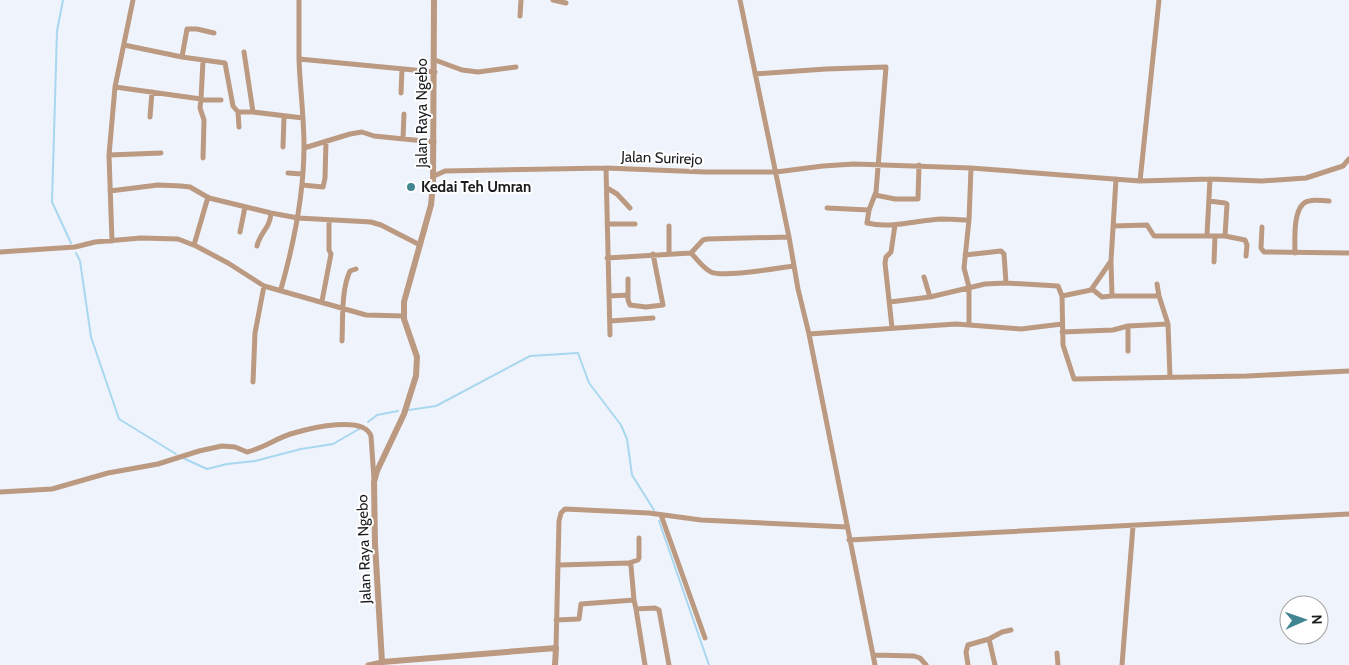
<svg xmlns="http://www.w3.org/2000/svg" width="1349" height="665" font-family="Cabin,sans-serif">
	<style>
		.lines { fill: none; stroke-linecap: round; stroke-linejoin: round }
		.stream { stroke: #a8d7ef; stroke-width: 2 }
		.minor { stroke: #bc9981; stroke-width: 5 }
		.tertiary { stroke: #bc9981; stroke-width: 6 }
		.poi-dot { fill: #418593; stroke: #fff; stroke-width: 2 }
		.labels { text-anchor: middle; stroke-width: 4; stroke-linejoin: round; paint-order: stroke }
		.street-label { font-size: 15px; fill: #1a1c1e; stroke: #fff }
		.poi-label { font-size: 15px; font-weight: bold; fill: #1a1c1e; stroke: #fff; text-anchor: start }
	</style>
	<rect width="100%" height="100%" fill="#eff4fc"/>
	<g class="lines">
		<path class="stream" d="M63 0 57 31 52 202 71 243
			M76 253 80 261 91 337 119 419 176 454
			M409 410 436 406 530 356 578 353 589 383 621 425 627 439 632 475 654 510
			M368 422 377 415 398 411
			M183 458 207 469 227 464 255 461 301 449 333 444 359 429
			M659 521 709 665"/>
		<path class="minor" d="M299 0V59
			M553 0 566 3
			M740 0 789 237 798 289 809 334 875 665
			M520 16 521 0
			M124 45 182 57 225 63 233 106 238 112
			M244 52 253 112
			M182 57 187 29H197L214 33
			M435 60 462 70 478 72 516 67
			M755 74 826 69 886 67 876 192 869 210
			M115 87 201 99 203 61
			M401 93 402 69
			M201 99 200 108 204 120 203 158
			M201 100H221
			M150 117 152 92
			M239 127 238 112H253L303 118
			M403 138 404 114
			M283 147 284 116
			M304 148 350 134 362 132 374 136 434 142
			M109 155 161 153
			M606 168 610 335
			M288 173 302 174
			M434 176 445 171 606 168 705 172H776L823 166 854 164 971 168 1140 181 1210 179 1262 181 1306 178 1343 166 1349 159
			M1140 181 1159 0
			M302 185 323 187 325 178 326 141
			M607 188 617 194 630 208
			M110 191 158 185 181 186 190 187 209 198 271 213 298 218 371 222 381 225 420 245
			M875 195 895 199H918L919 165
			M1209 201 1225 203 1227 204 1225 236
			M827 208 869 210 867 223C891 229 917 220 942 219 951 219 960 220 969 220
			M607 224H635
			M669 226V254
			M1113 226 1147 225 1154 236H1225L1245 240 1247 245 1246 256
			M1262 227 1261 248 1264 252 1349 253
			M240 232 245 207
			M1207 235 1210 179
			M112 241 109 155 115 87 133 0
			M194 245 208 197
			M257 246C260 232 270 229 271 213
			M0 252 75 247 95 242 141 238 178 239 196 246 228 263 264 286 366 315 404 316
			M691 253C697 259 703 268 711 272 724 278 777 268 794 266
			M1295 253C1295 241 1292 204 1309 201 1315 199 1323 201 1329 201
			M965 255 1001 251 1004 254 1006 283
			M607 258 691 253 703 240 707 239 789 237
			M1111 262 1112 296H1159
			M1214 262 1215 236
			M924 277 930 297
			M628 279V300L630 305 646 307 663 305 653 254
			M1157 284 1159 296 1168 324 1170 377
			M281 289C294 243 304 195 304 146 304 117 300 88 299 59L435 72
			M1092 289 1102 297 1112 296
			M609 296 628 295
			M1062 296 1091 290 1111 261 1116 179
			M322 301 331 254 329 250V220
			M890 302 930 297 985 284 1006 283 1058 286 1062 296 1063 345 1074 379 1247 376 1349 371
			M610 321 653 318
			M969 325V287L964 268 969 220 971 168
			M1128 326V351
			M892 328 885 263 886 257 891 252 895 225
			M1062 332 1113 330 1128 326 1168 324
			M809 334 956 324 1021 329 1062 324
			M342 341C343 320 341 290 350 271L356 269
			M253 382 255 333 264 286
			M0 492 52 489 108 473 158 464 199 451 222 446 235 447 247 452C264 448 278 437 294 433 311 428 364 415 371 436L374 479
			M661 515 705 638
			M849 540 1349 514
			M629 563 638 560 639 558V538
			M559 565 629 563 631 566 634 600 636 609 655 608 659 610 669 665
			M636 609 645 665
			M556 620 579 619 581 604 634 600
			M556 648 559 521 561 513 565 509 649 513 701 520 847 527
			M1057 653 1058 665
			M873 655 914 656 920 658 926 665
			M368 665 382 662
			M968 665 966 652 968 645 989 639
			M995 665 989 639 1002 632 1011 630
			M1122 665 1133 526"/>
		<path class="tertiary" d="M434 0 433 184 431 205 404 302V319L417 357 416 376 404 414 377 471 374 482 375 544 382 662 556 648 555 665"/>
	</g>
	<circle class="poi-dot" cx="411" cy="187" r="5"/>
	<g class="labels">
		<g class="street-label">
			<text transform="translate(422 113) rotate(-90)" y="5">Jalan Raya Ngebo</text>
			<text transform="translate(662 158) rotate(2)" y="5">Jalan Surirejo</text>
			<text transform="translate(364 549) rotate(-92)" y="5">Jalan Raya Ngebo</text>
		</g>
		<g class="poi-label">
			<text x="421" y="192">Kedai Teh Umran</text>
		</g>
	</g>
	<g transform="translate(1304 620) rotate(88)"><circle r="24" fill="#ffffff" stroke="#a3a4a5"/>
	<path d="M0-4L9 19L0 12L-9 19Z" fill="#418593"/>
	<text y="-8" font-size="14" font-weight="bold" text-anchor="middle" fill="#1a1c1e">N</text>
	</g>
</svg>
